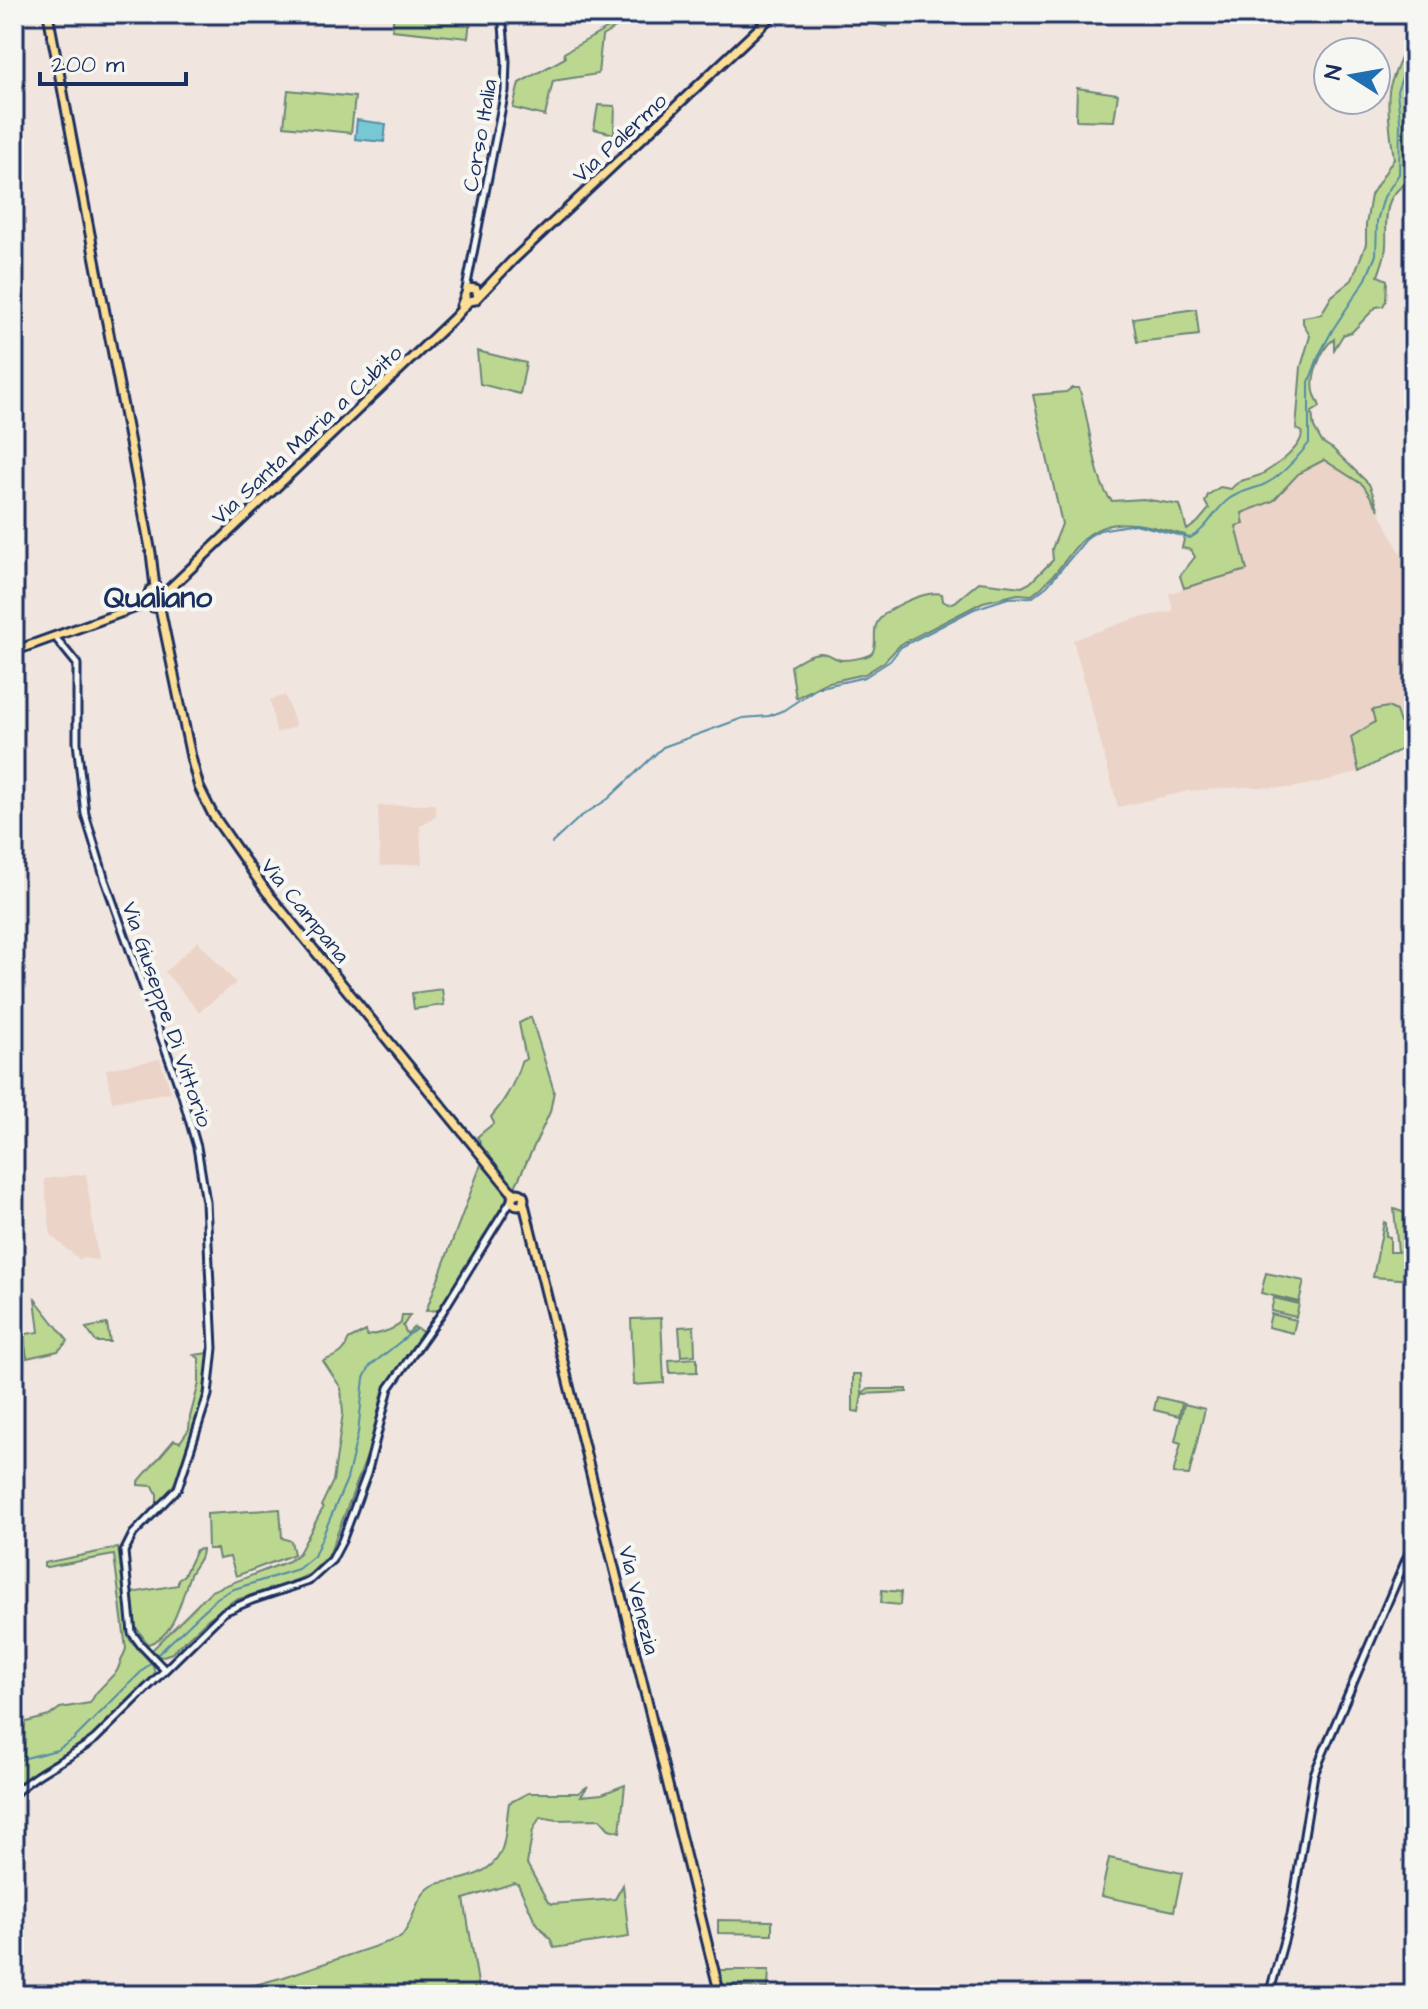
<svg xmlns="http://www.w3.org/2000/svg" width="1428" height="2009" font-family="'Architects Daughter',sans-serif">
	<style>
		.built { fill: #ebd3c8 }
		.green { fill: #bcd890; stroke: #6c8477; stroke-width: 2 }
		.water { fill: #78c8d4; stroke: #538ba5; stroke-width: 2 }
		.lines { fill: none; stroke-linecap: round; stroke-linejoin: round }
		.stream { stroke: #538ba5; stroke-width: 2 }
		.minor-casing { stroke: #1b2f5e; stroke-width: 11 }
		.major-casing { stroke: #1b2f5e; stroke-width: 13 }
		.minor { stroke: #f6f6f2; stroke-width: 5 }
		.major { stroke: #fcde96; stroke-width: 7 }
		.labels { text-anchor: middle; stroke-width: 8; stroke-linejoin: round; paint-order: stroke }
		.street-label { font-size: 22px; fill: #1b2f5e; stroke: #f6f6f2 }
		.district-label { font-size: 30px; font-weight: bold; fill: #1b2f5e; stroke: #f6f6f2 }
	</style>
	<rect width="100%" height="100%" fill="#f1e6df"/>
	<filter id="ink" filterUnits="userSpaceOnUse"><feTurbulence type="fractalNoise" baseFrequency=".0125" numOctaves="2"/><feDisplacementMap in="SourceGraphic" scale="16" xChannelSelector="R" yChannelSelector="G"/><feConvolveMatrix kernelMatrix="1 2 1 2 8 2 1 2 1" color-interpolation-filters="sRGB"/></filter>
	<g filter="url(#ink)">
		<path class="built" d="M1324 459 1363 485 1379 510 1414 581V742L1359 772 1334 779 1291 788 1247 787 1189 791 1118 807 1073 640 1133 619 1173 611 1169 593 1247 570 1236 526 1241 513 1273 501 1299 473Z
			M285 695 296 726 276 733 270 700Z
			M435 804 436 816 420 826 422 864 380 866 378 806Z
			M198 941 236 983 199 1012 165 972Z
			M160 1059 171 1092 112 1102 106 1069Z
			M86 1174 98 1260 82 1258 80 1260 51 1236 44 1179Z"/>
		<path class="green" d="M394 14H446V17L470 19 468 38 392 30Z
			M839 14H889L893 15 887 27Z
			M1414 22V57L1409 99 1412 172C1407 184 1395 189 1390 201 1384 216 1387 231 1386 245 1386 256 1381 266 1378 276L1387 280 1386 301 1383 306 1376 307 1352 332 1343 335 1334 350V339C1321 348 1309 379 1315 395 1317 399 1319 403 1320 407L1312 412 1314 428 1322 442 1333 449 1369 484 1379 510 1363 485 1324 460 1299 473 1273 501 1242 513 1244 524 1236 526 1247 570 1184 588 1180 576 1195 557 1191 550 1182 548 1185 535C1145 525 1106 510 1075 548 1062 564 1050 582 1032 595L1018 594 983 602 901 644 884 662 865 674 825 683 796 698 791 666C799 660 809 654 819 653 828 652 834 659 842 660 849 660 867 658 872 653 878 646 872 632 877 623 885 608 926 590 942 594L943 601 948 604 955 602 979 582 1022 587 1030 583 1053 560 1052 549 1062 524 1033 395 1066 392 1072 388H1079C1089 414 1094 485 1112 501L1143 499 1180 505 1187 530 1198 522 1209 509 1205 502 1208 495 1220 487 1231 489C1240 477 1253 480 1264 473 1277 465 1303 447 1302 432L1296 429 1301 367 1310 336 1303 323V317L1321 314 1332 296 1352 280 1366 244V225L1371 195 1394 158C1391 141 1385 98 1391 83 1398 63 1409 44 1412 23Z
			M617 23 622 24 602 36 598 74 553 81 545 116 513 108 519 83 565 58 564 53Z
			M1077 88 1118 94 1114 121 1076 120Z
			M288 90 355 97 351 133 284 126Z
			M598 105 615 106 614 134 594 129Z
			M1196 309 1199 335 1137 342 1133 318Z
			M477 351 526 363 520 394 480 384Z
			M1388 707 1396 711 1400 723 1407 722 1413 743 1359 772 1351 737 1375 722 1372 710Z
			M442 989 444 1005 414 1009 412 993Z
			M531 1017 554 1091 550 1112 514 1189 478 1144 480 1141 477 1137 494 1123 491 1117C505 1101 515 1083 521 1062L526 1059 519 1023Z
			M482 1162 509 1197 440 1310 426 1311Z
			M1394 1209 1405 1213 1412 1280 1373 1277 1384 1222 1386 1223V1236L1390 1237V1252H1398Z
			M1266 1273 1304 1281 1299 1302 1261 1293Z
			M1274 1298 1299 1304 1296 1317 1271 1311Z
			M35 1299 68 1341 58 1351 27 1358 24 1339H21L20 1335 39 1332Z
			M1271 1314 1296 1320 1293 1333 1268 1327Z
			M402 1315H410L403 1326 407 1334 414 1327 425 1333 383 1391 369 1451 329 1555 310 1574 299 1579 233 1601 208 1619 172 1653 160 1657 152 1650 211 1591 289 1561 299 1553 323 1508 321 1506 333 1481 343 1413 341 1388 323 1361C335 1356 345 1354 348 1340L366 1331 367 1336C378 1334 393 1331 401 1323Z
			M661 1318 664 1383 634 1385 631 1319Z
			M107 1324 110 1342H96L86 1328Z
			M694 1326 695 1355 681 1356 679 1327Z
			M209 1353C208 1385 189 1459 173 1486 169 1493 162 1499 157 1505V1494L153 1486 138 1485V1482L174 1440 180 1442 189 1429 190 1417 199 1383V1358L194 1355Z
			M697 1358V1372L670 1373 669 1360Z
			M853 1374H861L862 1393 868 1389H907V1392L862 1394 859 1412 853 1411Z
			M1157 1397 1182 1403 1179 1416 1154 1410Z
			M1184 1404 1205 1409 1189 1475 1173 1474 1181 1443 1175 1441Z
			M280 1509 282 1538 291 1541 294 1554 292 1555 236 1576 230 1557 219 1559 217 1549H208L207 1514Z
			M118 1548 130 1640 153 1665 155 1674 93 1737 22 1781 14 1789 15 1725 49 1716 60 1708 90 1703 96 1693 117 1671 126 1649 114 1555 47 1567H44V1563Z
			M202 1549C202 1561 193 1566 189 1577 181 1600 174 1638 148 1644L135 1626 131 1593 178 1585V1579L184 1575 196 1550Z
			M882 1590 901 1592 900 1605 881 1603Z
			M625 1785 620 1832 609 1829 600 1819 557 1820 540 1817 533 1830 527 1864 548 1902 552 1904 615 1899 623 1885 629 1937 554 1948 551 1940 535 1921 518 1884 514 1883 464 1899 480 1995H199L198 1990 243 1988 284 1977 400 1938C415 1923 413 1898 432 1886 441 1881 452 1881 462 1879 510 1867 503 1841 509 1803L528 1793H578L588 1786 581 1796 602 1794Z
			M1109 1858 1182 1873 1174 1911 1101 1896Z
			M718 1920 772 1921V1934L718 1933Z
			M719 1970H769L768 1988 723 1986Z"/>
		<path class="water" d="M357 120 386 124 384 142 355 139Z"/>
		<g class="lines">
			<path class="stream" d="M552 843 580 817 608 799 663 747 743 718 769 716 784 710 817 688 865 677 890 661 901 647 974 609 1008 598 1033 597 1047 586 1088 537 1100 530 1135 524 1190 538C1208 529 1213 511 1229 499 1240 491 1251 490 1263 485 1280 478 1298 457 1309 443V382L1319 355 1333 329 1366 279 1376 255 1377 221 1384 197 1399 174 1400 121 1397 91 1414 45
				M156 1656 217 1598 231 1590 298 1569 314 1556 347 1479 358 1433 364 1378 370 1366 416 1329
				M14 1761 57 1750 73 1740 152 1661"/>
			<g class="minor-casing">
				<path id="minor" d="M466 289 505 91 506 61 502 14
					M55 637 77 664V742L85 814 105 880 182 1095 197 1147 206 1202 213 1348 208 1395 178 1488 133 1534 124 1552 132 1633 141 1645 164 1669
					M14 1794C37 1771 70 1759 95 1739L224 1612 252 1600 309 1581 332 1560 342 1541 367 1474 389 1388 441 1314 512 1199
					M1269 1995 1291 1915 1314 1774 1414 1541"/>
			</g>
			<g class="major-casing">
				<path id="major" d="M48 14 151 553 155 587
					M469 301 475 300 512 261 774 14
					M461 306 468 288 476 289 478 296
					M155 587 150 590 147 599 153 607 160 608
					M167 591 454 318 469 301
					M160 608 191 757 199 787 213 815 266 891 510 1190 516 1194
					M14 651 148 603
					M512 1199a6 6 0 1 1 12 0a6 6 0 1 1-12 0Z
					M523 1200 720 1995"/>
			</g>
			<use href="#minor" class="minor"/>
			<use href="#major" class="major"/>
		</g>
	</g>
	<g class="labels">
		<g class="street-label">
			<text transform="translate(479 135) rotate(-80)" y="8">Corso Italia</text>
			<text transform="translate(619 137) rotate(-43)" y="8">Via Palermo</text>
			<text transform="translate(306 434) rotate(-43)" y="8">Via Santa Maria a Cubito</text>
			<text transform="translate(306 910) rotate(51)" y="8">Via Campana</text>
			<text transform="translate(168 1014) rotate(71)" y="8">Via Giuseppe Di Vittorio</text>
			<text transform="translate(640 1600) rotate(76)" y="8">Via Venezia</text>
		</g>
		<g class="district-label">
			<text x="158" y="607">Qualiano</text>
		</g>
	</g>
	<rect width="1428" height="2009" fill="none" stroke="#f6f6f2" stroke-width="48"/>
	<rect x="24" y="24" width="1380" height="1961" fill="none" stroke="#1b2f5e" stroke-width="3" filter="url(#ink)"/>
	<g transform="translate(1352 76) rotate(281)"><circle r="38" fill="#f6f6f2" stroke="#9ea6b7" stroke-width="2"/>
	<path d="M0-6L14 30L0 20L-14 30Z" fill="#1f6fb2"/>
	<text y="-12" font-size="22" font-weight="bold" text-anchor="middle" fill="#1b2f5e">N</text>
	</g>
	<path d="M40 72v12h146v-12" fill="none" stroke="#1b2f5e" stroke-width="4"/>
	<text x="52" y="72" font-size="24" fill="#1b2f5e" stroke="#f6f6f2" stroke-width="6" paint-order="stroke">200 m</text>
</svg>
